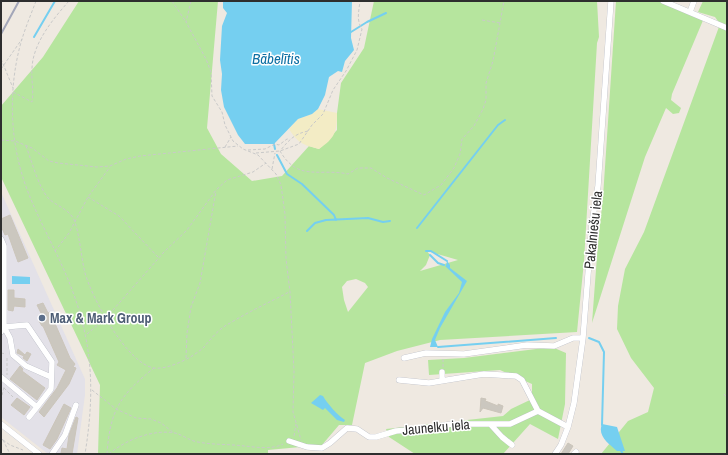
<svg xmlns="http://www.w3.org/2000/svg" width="728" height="455" font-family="'Archivo Narrow',sans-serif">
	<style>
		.industrial { fill: #e3e1e8 }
		.green { fill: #b6e59e; fill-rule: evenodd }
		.sand { fill: #f3ecc5 }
		.water { fill: #75cff0 }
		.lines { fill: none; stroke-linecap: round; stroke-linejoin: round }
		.stream { stroke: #75cff0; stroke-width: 2 }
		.building { fill: #cbc7bf; stroke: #cbc5ba }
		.minor-casing { stroke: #b4b7c1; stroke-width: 6 }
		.path { stroke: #c9c9c9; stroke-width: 1; stroke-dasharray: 3 2; stroke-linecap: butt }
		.minor { stroke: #fff; stroke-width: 5.5 }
		.rail { stroke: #a3a6b8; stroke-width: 2 }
		.service-dot { fill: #5c6f8a; stroke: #fff; stroke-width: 1.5 }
		.labels { text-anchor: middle; stroke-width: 3; stroke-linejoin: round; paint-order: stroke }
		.street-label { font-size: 14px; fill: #2e2e2e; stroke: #fff }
		.service-label { font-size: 14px; font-weight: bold; fill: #4e5e75; stroke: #fff; text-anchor: start }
		.water-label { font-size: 15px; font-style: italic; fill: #0d6fa3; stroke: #fff }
	</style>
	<rect width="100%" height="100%" fill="#efe9e1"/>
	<path class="industrial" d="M1 192 85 379V395L77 454H48L1 417Z"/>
	<path class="green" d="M79 1H218L207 128 221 154 252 181 282 176 309 146 319 149 337 130V113L341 83 364 48 374 1H597L599 37 597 43 584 261 577 332 440 340 397 351 365 363 352 425H339L322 445 268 450V454H98L100 385 1 177V106L43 57ZM427 251 458 260 420 271 426 265 430 255ZM356 279 365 283 368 287 348 312 344 300 342 287 347 281Z
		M616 1H661L704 18 672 94 671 100 681 108 679 113 673 114 666 108 645 157 592 323 598 243 603 197Z
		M703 1H727V454H601L628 421 648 412 654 388 631 358 617 329 618 306 625 269 644 232 720 24 715 17 698 12Z
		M552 347 566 353 565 404 558 439 530 424 503 454H415L389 437 386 429 503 416 511 409 532 399V384L500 370 429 375 428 360 464 358Z"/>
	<path class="sand" d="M318 109 337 113C337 132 335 138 319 149 303 145 298 143 289 129L298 119 312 114Z"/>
	<path class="water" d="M223 1H352L351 38 354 50 345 61 342 72 338 71 329 77 325 95 318 109 312 114 298 119 274 144H245L238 135 224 107 221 90 222 74 220 60 222 26 227 13 223 8Z
		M447 261 450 265V268L467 281 440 328 435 340 438 347H430L432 339 445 312 459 293 462 282 444 265 446 266Z
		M12 276 30 277V284H12Z
		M320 395 323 396C327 403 338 416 345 420L344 422 337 420 325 408 323 410 311 403Z
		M602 424 617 427 625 451H617C609 444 597 436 602 424Z"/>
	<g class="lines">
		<path class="stream" d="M351 32 367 22 386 13
			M34 37 55 1
			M274 144 275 149
			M277 155 287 174 302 184 334 215 336 220
			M417 228 498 125 505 120
			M307 231 315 223 326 220 368 218 383 222 390 221
			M426 251H431L447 261
			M430 255 438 263 444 265
			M589 338 599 342 604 352 602 425
			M438 347 556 338
			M620 449 623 454"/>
	</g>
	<path class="building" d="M10 215 28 258 18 262 8 234 5 235 1 226V219Z
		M8 290H14V298L25 299V307L14 306 13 311 8 310Z
		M43 303 48 313 50 312 70 358 75 364 73 367 76 368 69 384 44 417 39 412 57 388 66 370 57 365 59 362 43 326H42L39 321H41L39 317 42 315 37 305Z
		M18 349 25 355 27 352 31 354 27 361 23 358 24 356 17 353Z
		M20 366 23 369 22 371 45 388 37 400 10 379Z
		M17 398 30 407 24 415 11 405Z
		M481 398 486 399 485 401 488 402 498 406V404L503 406 501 413 483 408 480 412Z
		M64 404 71 408 57 439 50 449 43 445Z
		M76 417 78 418 72 454 61 453 62 448 67 449 69 435Z
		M568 443 573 446 568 454H561Z"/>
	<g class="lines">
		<g class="minor-casing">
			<path id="minor" d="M663 1 727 28
				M690 12 694 1
				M1 239 4 246V325L1 332
				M404 358 426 353 464 354 527 345 554 346 573 338H583
				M442 372V381
				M1 377 37 407 51 389 52 362 27 325 4 327 10 338 13 355 26 366 51 377
				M399 380 429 383 484 374 516 376 522 380 538 411
				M29 417 37 407
				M1 424 39 454
				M491 425 502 437 512 445
				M289 441 307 447 322 448 330 443 347 428 357 429 369 437H376L396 431 422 429 452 424H510L538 411 568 427
				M52 454 65 435 76 405
				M555 454 561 445 568 427 574 403 583 338 592 223 598 186 611 1
				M574 454 576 452"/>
		</g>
		<path class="path" d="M18 1H34
			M36 1C30 17 23 33 19 50 10 87 10 130 20 167 28 199 45 229 59 259 91 327 97 380 85 454
			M172 1 186 22
			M191 1 186 22 206 59 211 72 212 96 222 112 225 125 233 141 243 149 258 155 276 174 281 185 285 214 286 259 290 292 294 371 293 412 301 440
			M482 20 500 23
			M1 59 13 88
			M1 69 22 39
			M13 92 32 102C34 90 31 80 32 68 33 43 53 19 69 1
			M308 131C294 134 289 140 280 151 298 182 319 168 348 174L358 168H371L387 178 424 195 441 185 454 168 460 154 462 139 474 126 483 109 486 100V83L493 61 504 1
			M1 140 15 141 32 148 49 161 58 163 97 167 110 166 126 159 140 156 238 146
			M26 146C31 159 39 189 49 199 58 207 70 209 75 222 80 238 81 256 85 273 92 298 127 364 154 368 168 370 194 357 204 347 210 340 217 331 225 326 246 313 268 303 289 292
			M225 147 231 137
			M248 150 265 149 275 144 279 145 287 139H289
			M256 153 280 151 299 144 312 125 323 114 333 90 346 71 357 50 362 29C356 20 359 11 360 1
			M272 169 275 153
			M88 197 119 216 158 257
			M55 251 69 233 88 197 110 167
			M87 334 106 318 164 252 187 230 216 190 227 180 253 172 266 163
			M1 353 6 354
			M7 358V375
			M186 358 187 333 191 307 200 283 216 191
			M443 367V358
			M4 388 13 397
			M92 390 116 409 136 418 151 419 161 423 174 433
			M724 394 727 398
			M1 400 4 387
			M294 436 296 424
			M1 438 3 440 1 442
			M3 440 10 445 23 450
			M3 440 10 454
			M107 454C110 410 120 395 154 368
			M109 454C125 440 153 429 175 433 183 435 190 441 198 442 213 445 229 444 244 446 256 447 272 450 283 444"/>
		<use href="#minor" class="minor"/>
		<path class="rail" d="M1 34 19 1"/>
	</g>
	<circle class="service-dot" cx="42" cy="318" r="4"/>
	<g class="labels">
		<g class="street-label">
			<text transform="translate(593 230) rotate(-84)" y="5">Pakalniešu iela</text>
			<text transform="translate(436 427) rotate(-5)" y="5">Jaunelku iela</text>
		</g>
		<g class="service-label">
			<text x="50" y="323">Max &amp; Mark Group</text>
		</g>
		<g class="water-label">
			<text x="276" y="64">Bābelītis</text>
		</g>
	</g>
	<rect width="728" height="455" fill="none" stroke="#2e2e2e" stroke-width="4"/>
</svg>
